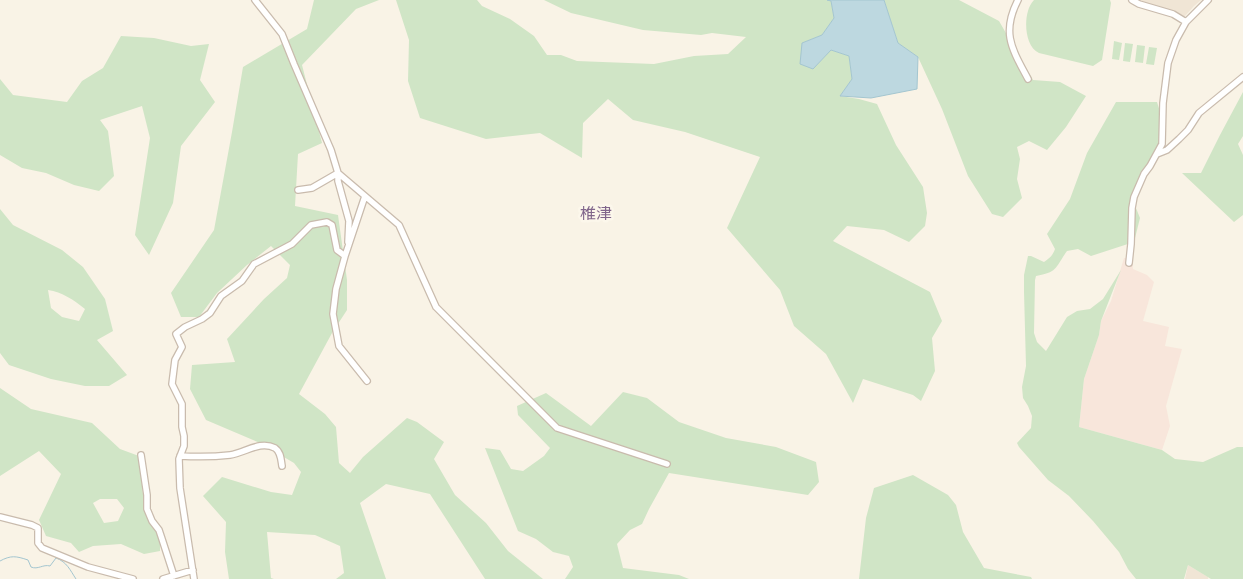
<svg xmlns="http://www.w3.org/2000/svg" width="1243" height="579" font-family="'Open Sans','Noto Sans JP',sans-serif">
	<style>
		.residential { fill: #f0e5d5 }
		.commercial { fill: #f8e6db }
		.green { fill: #d0e5c6; fill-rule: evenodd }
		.water { fill: #bdd8e0; stroke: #a4c6d0 }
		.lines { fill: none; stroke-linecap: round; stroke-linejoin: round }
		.stream { stroke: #a4c6d0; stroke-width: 1 }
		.minor-casing { stroke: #c9bbad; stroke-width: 8 }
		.minor { stroke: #fff; stroke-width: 5.5 }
		.labels { text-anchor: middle; stroke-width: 5; stroke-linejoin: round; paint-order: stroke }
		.quarter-label { font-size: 16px; fill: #81668b; stroke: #fcf7eb }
	</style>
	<rect width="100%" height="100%" fill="#f9f3e6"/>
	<path class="residential" d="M1134 0H1201L1194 6 1184 17 1173 12Z
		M1188 565 1208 577V579H1185Z"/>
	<path class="commercial" d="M1124 258H1132L1133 269 1147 275 1154 282 1143 321 1169 327 1165 346 1182 349 1166 406 1170 426 1162 450 1079 427 1084 379 1099 335 1101 321 1111 301Z"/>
	<path class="green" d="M314 0H379L356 9 302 65 322 143 298 154 295 206 338 215 347 280V310L332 333 299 394 325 414 336 427 339 463 350 473 363 457 407 418 417 422 444 442 434 459 455 495 486 523 508 551 543 579H485L430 494 386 484 360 503 386 579H336L344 573 340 546 315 535 267 532 271 578 274 579H229L225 552 226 522 203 496 222 477 271 492 292 495 301 472 294 463 260 443 206 420 190 389 192 365 235 362 227 339 264 299 287 278 290 265 271 246 247 265 217 293 199 317H181L171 293 214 230 232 132 243 67 307 29Z
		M396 0H477L482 6 510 19 534 36 547 55H561L577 61 654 64 694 56 728 54 746 37 712 33 701 35 643 30 571 13 544 0H827L831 1 834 18 822 35 802 43 813 69 831 50 849 56 852 79 840 96 859 99 877 104 896 145 923 187 927 213 925 226 909 242 884 230 847 226 833 241 930 292 942 321 932 338 935 371 921 401 913 395 863 379 853 403 826 354 794 326 780 290 727 228 760 157 685 132 633 120 608 99 583 123 582 158 540 133 486 139 420 118 408 81 409 40Z
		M884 0H959L999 21 1033 80 1060 82 1086 96 1066 127 1047 150 1029 141 1017 147 1020 159 1017 179 1022 198 1003 217 992 214 968 176 942 109 918 57 898 43Z
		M1034 0H1110L1111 3 1102 60 1093 66 1039 53C1026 47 1024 24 1028 11 1029 7 1031 3 1034 0Z
		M121 36 154 38 191 46 209 44 200 80 215 102 181 146 173 203 149 255 135 235 150 138 142 106 100 120 108 131 114 176 99 191 74 185 46 173 22 168 0 155V79L13 95 67 102 82 81 103 68Z
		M1114 41 1122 43 1119 60 1112 59Z
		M1125 43 1133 44 1130 62 1123 61Z
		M1137 45 1145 46 1143 63 1135 62Z
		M1149 47 1157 48 1154 65 1146 64Z
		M1243 92V136L1238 144 1243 155V215L1234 222 1182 173H1201L1220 135Z
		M1116 102H1157L1161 115 1158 146 1132 198 1140 218 1134 242 1091 256 1078 249 1067 251C1055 268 1058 272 1036 276L1035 280 1034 333 1037 342 1046 351 1067 317 1077 311 1090 309 1103 299 1121 270 1101 321 1099 335 1084 379 1079 427 1162 450 1175 459 1203 462 1237 447H1243V579H1211L1188 565 1184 579H1136L1128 569 1119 552 1093 521 1069 496 1048 480 1019 447 1017 443 1031 428 1032 416 1028 406 1023 398 1022 387 1026 366 1024 292V275L1028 256H1031L1044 262C1050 258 1053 255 1055 249L1047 234 1070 199 1087 153Z
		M0 209 13 225 62 250 83 267 105 299 113 331 97 340 127 375 109 386H85L51 379 9 365 0 353ZM48 290C62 292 74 300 85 309L79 321 62 317 51 308Z
		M0 388 31 409 92 423 120 449 139 456 144 504 160 539V551L144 554 121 544 93 546 79 552 71 543 46 536 39 520 61 474 39 451 0 476ZM100 499H117L124 508 118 521 104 523 93 503Z
		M623 392 647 398 679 422 726 438 776 447 816 462 819 482 808 495 669 473 649 509 642 524 630 530 617 544 623 568 679 575 689 579H565L573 567 569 556 553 552 536 539 518 531 485 448 500 450 511 469 523 471 544 456 550 448 518 415 517 406 546 393 591 426Z
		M913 475 948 495 956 505 963 532 984 568 1031 577 1032 579H859L866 518 874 488Z"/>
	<path class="water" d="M827 0H884L898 43 918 57 917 89 871 98 840 96 852 79 849 56 831 50 813 69 800 64 802 43 822 35 834 18 831 1Z"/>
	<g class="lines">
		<path class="stream" d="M0 561C11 555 16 556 28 560L31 567C38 570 43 564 50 566L56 558C67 562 70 570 76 579"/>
		<g class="minor-casing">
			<path id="minor" d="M255 0 282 34 294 64 331 150 338 173 399 225 436 307 557 428 667 464
				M1018 0C1001 33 1012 49 1028 79
				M1132 0 1139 4 1173 14 1186 22
				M1157 154 1167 150 1179 139 1188 130 1199 113 1243 77
				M338 173V181L349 221 348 242
				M298 190 312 188 338 173
				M365 196 345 256 336 289 333 314 339 346 367 381
				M1129 263 1131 244 1132 208 1134 197 1144 174 1150 166 1162 144 1163 103 1168 63 1176 40 1186 22 1208 0
				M141 455 147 495V509L152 521 159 530 162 539 174 576
				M180 456C197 457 213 457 230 455 245 453 260 440 275 448 281 452 281 460 282 466
				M0 517 32 525 38 528V543L42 548 88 567 133 579
				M163 579 193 570
				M194 579 180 488 179 459 184 446V436L182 427V404L172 384 175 360 182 347 176 334 185 327 202 319 210 313 221 296 242 281 254 264 292 244 311 225 327 222 332 225 337 250 345 256"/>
		</g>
		<use href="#minor" class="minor"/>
	</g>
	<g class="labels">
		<g class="quarter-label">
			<text x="596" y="219">椎津</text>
		</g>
	</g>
</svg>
